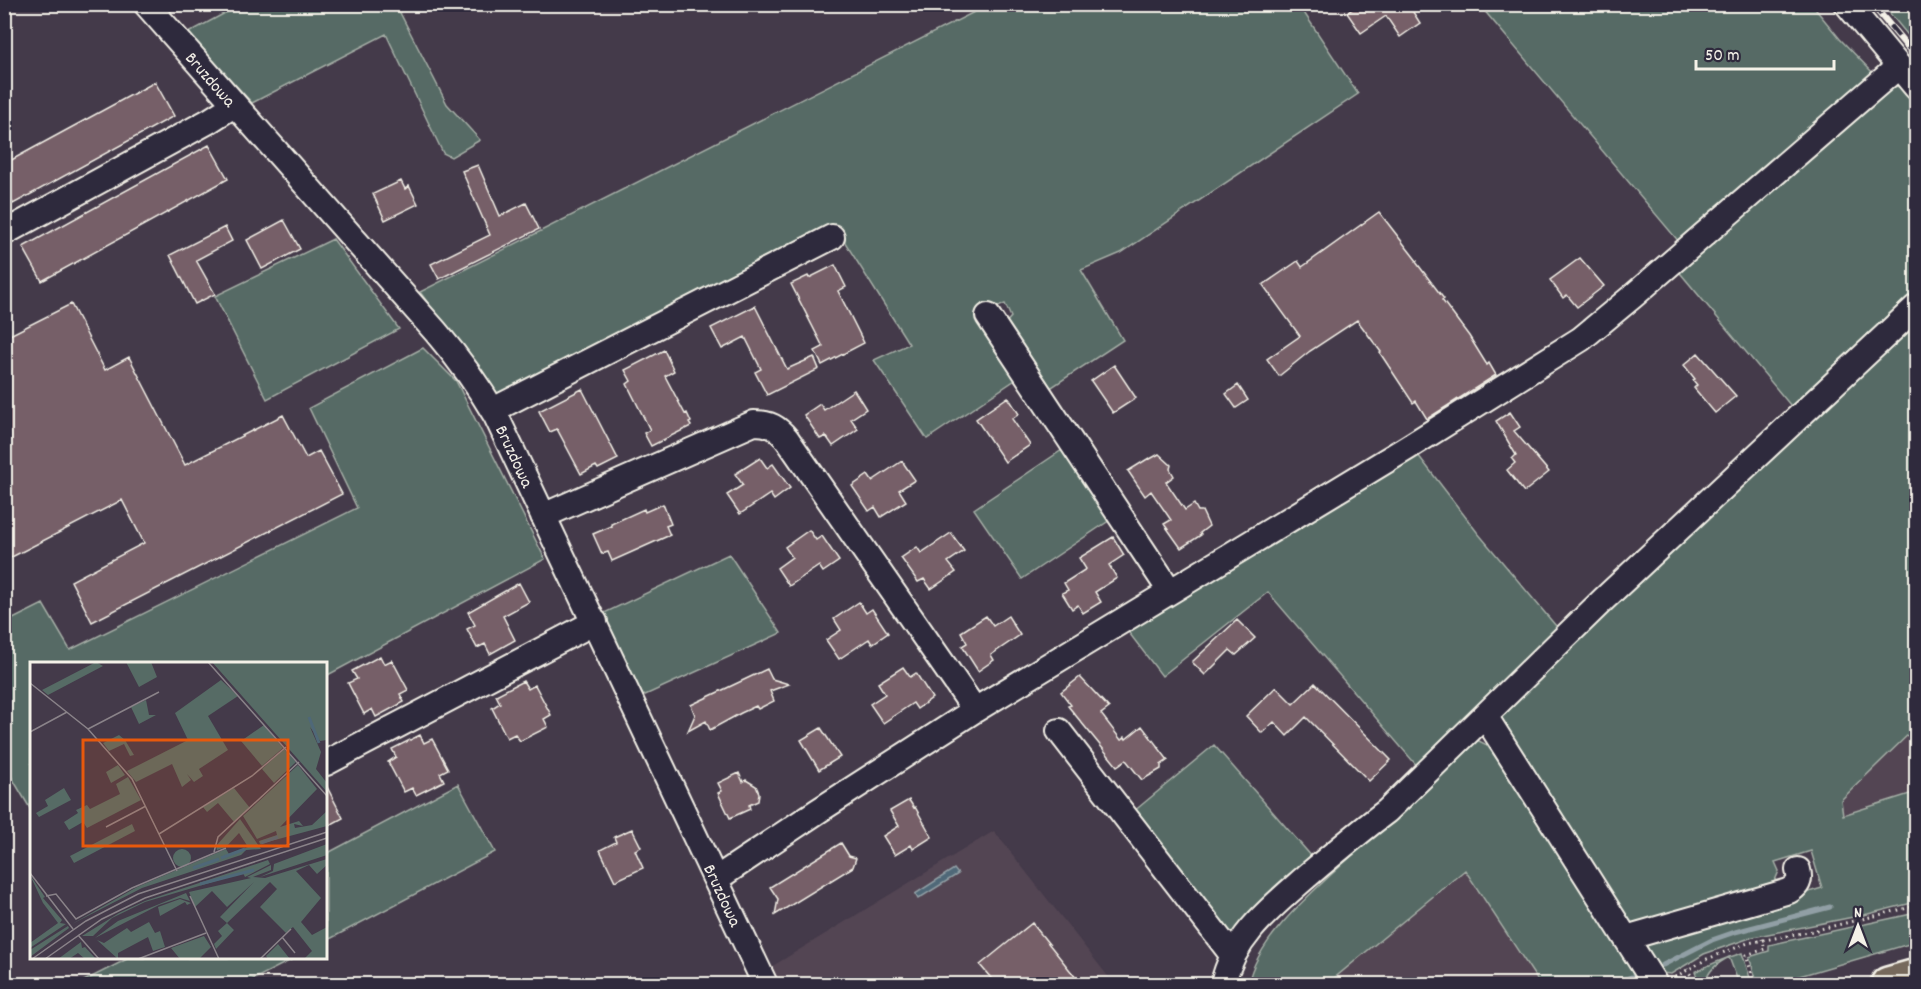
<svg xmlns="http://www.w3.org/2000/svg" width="1921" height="989" font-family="Dekko,sans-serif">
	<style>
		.built { fill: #534553 }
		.green { fill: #566b65; stroke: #a5aea6; stroke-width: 1.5 }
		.water { fill: #4f6878; stroke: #919fa5; stroke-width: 1.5 }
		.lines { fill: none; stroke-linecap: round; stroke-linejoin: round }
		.stream { stroke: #919fa5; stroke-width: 5 }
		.building { fill: #765e67; stroke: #f4f1e8; stroke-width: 1.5 }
		.minor-casing { stroke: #f4f1e8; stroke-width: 28 }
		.highway-casing { stroke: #f4f1e8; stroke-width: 38 }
		.path { stroke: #f4f1e8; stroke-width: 3; stroke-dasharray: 1.5 4.5; stroke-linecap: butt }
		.minor { stroke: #2f2a3d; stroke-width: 24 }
		.highway { stroke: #76695c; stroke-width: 33 }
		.rail-casing { stroke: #f4f1e8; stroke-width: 7 }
		.rail { stroke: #2f2a3d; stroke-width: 4.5; stroke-dasharray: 14; stroke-linecap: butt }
		.labels { text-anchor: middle; stroke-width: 4.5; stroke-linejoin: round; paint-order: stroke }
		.street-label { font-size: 18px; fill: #f4f1e8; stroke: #2f2a3d }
		.inset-river { fill: none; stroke: #4f6878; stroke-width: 3 }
		.inset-road { fill: none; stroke: #8a8389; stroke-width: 1.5 }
		.view { fill: #e8590c; fill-opacity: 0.15; stroke: #e8590c; stroke-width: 3 }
		.inset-edge { fill: none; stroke: #f4f1e8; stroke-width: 3 }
	</style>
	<rect width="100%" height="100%" fill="#443a4a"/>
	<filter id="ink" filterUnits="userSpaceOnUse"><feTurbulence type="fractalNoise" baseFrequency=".0167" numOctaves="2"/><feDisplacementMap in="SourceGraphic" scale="12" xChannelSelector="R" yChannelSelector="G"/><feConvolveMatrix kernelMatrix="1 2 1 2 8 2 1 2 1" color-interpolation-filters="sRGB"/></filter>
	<g filter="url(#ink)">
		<path class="built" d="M1916 727V792L1842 815 1841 800Z
			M994 831 1114 984H779L771 967Z
			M1465 870 1540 984H1334L1332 980Z"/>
		<path class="green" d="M1489 4 1812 5 1840 39 1875 75 1680 243 1483 9Z
			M240 5H396L447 104 480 140 451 157 443 153 386 34 252 103 188 33Z
			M988 5H1299L1358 94 1121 253 1081 270 1123 340 1046 391 1003 326 1011 317 1005 304 976 316 1018 378 927 439 874 360 909 344 836 228 497 398 420 292Z
			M1883 5H1916V45Z
			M1886 85 1901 87 1916 106V289L1791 406 1676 268 1794 172Z
			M333 239 399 329 267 399 215 296Z
			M1916 322V727L1841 800 1843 815 1916 792V902L1868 914 1753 937 1704 954 1671 974 1660 973 1647 954 1646 942 1651 939 1822 888 1811 851 1775 862 1779 871 1771 890 1631 926 1498 716 1727 496Z
			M423 348 456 381 545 559 326 676V664H32L31 810 5 766V623L43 604 70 650 357 508 309 408Z
			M1065 448 1113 518 1022 579 974 509Z
			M1415 451 1477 532 1561 632 1418 767 1268 592 1162 676 1123 625Z
			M729 554 781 633 643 696 602 614Z
			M1475 739 1487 745 1601 907 1643 984H1540L1465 870 1332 980 1334 984H1248C1259 932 1325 882 1362 846 1400 810 1437 774 1475 739Z
			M1214 745 1313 858 1231 937 1133 812Z
			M458 784 495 852 326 941V854Z
			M1916 913V942L1772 984H1758L1749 957 1769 951V945Z
			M1742 953 1752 984H1739L1729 957C1716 964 1709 970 1704 984H1688L1697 977 1695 972C1710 964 1726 958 1742 953Z
			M129 958H295L244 984H78Z"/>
		<path class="water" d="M954 869 958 874 918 899 915 894Z"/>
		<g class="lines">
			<path class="stream" d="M1663 965 1712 940 1735 932 1830 907
				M1612 984 1631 977"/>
		</g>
		<path class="building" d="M1359 4H1408L1420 23 1400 37 1386 16 1361 33 1347 13Z
			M155 82 174 116 13 204 11 200 4 203V164Z
			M209 145 228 179 42 281 23 247Z
			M478 165 500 216 526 203 539 229 439 279 431 264 490 235 462 171Z
			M401 181 405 189 409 186 418 204 385 220 373 194Z
			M1379 212 1417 261 1416 262 1444 299 1442 300 1469 336 1487 365 1489 363 1496 375 1427 419 1416 401 1413 403 1380 353 1381 352 1357 320 1310 351 1279 376 1267 359 1300 336 1263 285 1298 261 1302 267Z
			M284 220 300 249 262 269 247 240Z
			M225 227 232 241 196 260 215 294 195 304 170 255Z
			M1580 258 1604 286 1577 307 1567 295 1563 298 1550 280Z
			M835 265 846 287 838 291 864 343 822 365 815 351 823 347 791 284 808 276 809 278Z
			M71 304 105 370 129 357 185 465 283 415 306 458 319 451 342 494 92 622 71 581 144 543 122 500 4 561V338Z
			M755 306 787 369 814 357 819 369 767 395 755 372 761 369 745 337 722 349 711 328Z
			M664 350 674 371 665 376 685 414 687 413 691 422 689 423 691 426 651 446 644 433 650 430 627 384 631 381 625 370Z
			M1698 353 1736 396 1715 413 1694 388 1697 385 1693 380 1695 379 1684 365Z
			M1114 365 1136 398 1113 413 1091 381Z
			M1238 385 1248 400 1236 408 1226 394Z
			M582 389 618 459 598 469 596 466 581 474 557 429 550 432 539 411Z
			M854 390 866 409 851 419 858 429 833 446 826 436 820 439 804 415 820 404 824 410Z
			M1008 397 1019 414 1012 419 1030 445 1005 462 976 419Z
			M1510 412 1520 427 1514 431 1549 472 1524 492 1507 470 1515 463 1512 459 1516 455 1496 421Z
			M1159 454 1171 465 1170 469 1174 476 1166 482 1185 510 1194 504 1198 511H1202L1209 526 1200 533 1201 535 1181 548 1164 524 1171 520 1151 491 1145 496 1128 471 1149 458 1150 459Z
			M760 458 767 468 773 464 790 488 774 500 770 494 740 514 727 495 743 485 735 474Z
			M902 461 915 480 899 490 906 501 881 517 875 507 869 511 852 486 868 475 872 481Z
			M663 504 671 524 666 526 670 535 612 561 608 552 602 554 593 534 612 526 611 524 644 509 645 512Z
			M809 530 816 540 822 536 839 561 823 572 819 566 789 586 777 568 792 557 785 547Z
			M951 533 964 551 948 562 956 572 931 589 924 579 918 582 901 558 917 547 921 553Z
			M1113 537 1124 555 1109 565 1117 578 1095 592 1101 602 1083 613 1078 605 1072 609 1062 593 1068 590 1064 583 1086 569 1079 558Z
			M519 583 529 602 503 616 515 640 490 654 485 644 477 648 467 629 475 625 468 612Z
			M859 602 866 613 872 609 888 633 872 644 869 639 839 659 826 640 841 630 834 619Z
			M986 616 993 626 1008 616 1020 635 991 655 994 660 978 671 962 646 967 643 961 632Z
			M1237 620 1255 638 1236 655 1230 650 1205 675 1192 662Z
			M380 656 384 664 392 660 408 690 400 694 404 702 376 717 372 709 364 714 348 683 357 679 352 671Z
			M903 667 910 677 916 673 932 698 917 709 913 703 883 723 870 704 885 694 878 683Z
			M767 669 772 679 789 684 770 691 774 701 758 709 756 706 741 713 710 730 706 721 688 731 695 715 691 705Z
			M1080 677 1109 708 1101 714 1121 740 1125 737 1126 739 1142 726 1168 760 1161 765V769L1142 780 1126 760 1117 766 1068 706 1071 705 1061 692Z
			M523 681 528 689 535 685 551 715 544 719 548 727 520 741 515 734 507 738 492 708 500 703 496 695Z
			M1315 683 1391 760 1369 781 1306 717 1287 736 1274 722 1262 733 1246 716 1276 687 1293 704Z
			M821 728 840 757 819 770 801 740Z
			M420 735 424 743 432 739 448 769 440 773 444 781 416 795 412 788 404 792 388 762 396 757 392 749Z
			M739 773 743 782 746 780 756 786 759 793 758 801 749 805 750 809 730 818 718 793 722 791 718 783Z
			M326 785 343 818 330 825 326 817Z
			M909 800 914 808 915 807 932 837 913 849 911 845 895 855 883 836 899 826 890 811Z
			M632 829 641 847 635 850 643 868 615 881 600 850 616 842 614 837Z
			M841 843 849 856 856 858 853 867 775 915 778 899 770 887Z
			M1032 923 1081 984H996L980 965Z"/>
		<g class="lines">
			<g class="minor-casing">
				<path id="minor" d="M146 4 436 332C459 359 478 385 496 416L765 984
					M1847 4 1916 87
					M4 233 209 121 234 105
					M988 316 1170 591
					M493 410 832 237
					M543 516 754 423C770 423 777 427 787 439L975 710
					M1485 716 1655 984
					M1059 731 1233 956
					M326 763 595 622
					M716 879 818 811 975 710 1407 448 1581 339 1633 296 1899 66
					M1626 938 1789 891C1798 886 1801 881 1798 870
					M1223 984C1233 937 1272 907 1307 876 1333 854 1359 832 1387 811L1604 599 1916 307"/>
			</g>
			<g class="highway-casing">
				<path id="highway" d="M1888 984 1916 976"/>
			</g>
			<path class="path" d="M1912 4 1916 10
				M1675 977 1707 959 1748 943 1808 932 1916 906
				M1686 984 1692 977 1687 969
				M1755 984 1746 955 1765 949 1762 939"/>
			<use href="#minor" class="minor"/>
			<use href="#highway" class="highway"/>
			<g class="rail-casing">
				<path id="rail" d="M1872 4 1916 57"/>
			</g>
			<use href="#rail" class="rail"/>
		</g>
	</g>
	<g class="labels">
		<g class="street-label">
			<text transform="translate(211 79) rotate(49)" y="6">Bruzdowa</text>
			<text transform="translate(515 456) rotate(65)" y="6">Bruzdowa</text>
			<text transform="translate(723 895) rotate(65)" y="6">Bruzdowa</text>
		</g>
	</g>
	<g transform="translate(30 662)">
		<rect width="297" height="297" fill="#443a4a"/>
		<path d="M66 0 73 4 18 33 12 28ZM96 0H121L127 15 109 25ZM182 0H297V78L290 79 280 65 291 90 286 107 297 121V130ZM191 18 208 34 178 54 198 88 169 107 173 114 164 120 157 112 161 118 152 125 142 102 106 120 97 109 158 78 145 51ZM116 38 119 53H126L109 62 101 45ZM234 63 253 86 232 104 211 79ZM89 73 95 78 104 93 100 94 94 82 79 89 73 81ZM254 87 266 100 244 121 232 107ZM88 103 95 113 81 121 76 110ZM268 103 287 127 250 165 269 159 273 164 264 162 265 166 282 163 297 149V164L230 182 229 179 247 173 246 169 227 177 213 154ZM98 115 111 138 57 166 53 160 39 168 34 160 48 151 46 148 57 143 60 147 90 132 86 122ZM34 126 41 138 9 155 6 151 18 144 15 138ZM204 126 220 146 204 160 188 141 177 150 173 145ZM210 157 231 187 216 188 211 193 112 226 42 262 107 225 196 187 199 192 218 185 209 171 196 185 187 188 186 184ZM102 162 105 169 44 201 40 194ZM297 182V193L230 215 243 209 244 202ZM143 196a9 9 0 1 1 18 0a9 9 0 1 1-18 0ZM297 197V203L287 212 279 203 266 209 291 236 271 260 282 273 297 265V297H274L282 289 263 265 256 271 230 245 247 227 240 220 197 261 204 268 186 287 184 282 192 274 188 269 197 261 190 255 224 220 197 245 182 229 165 245 159 230 221 216 217 215 241 203V208L223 215 235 216ZM238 198 240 202 215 215 213 211 115 240 82 256 63 274H52L89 251 115 239ZM0 213 15 235 13 236 32 258 30 261 36 262 0 286V281L28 261 13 241ZM156 231 160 239 150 236 129 243 65 276 88 259ZM150 237 161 241 157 243 155 240 130 254 128 245ZM119 260 125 271 130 269 135 285 123 289 118 275 88 291V297L67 278 74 281 97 266 101 270ZM38 264 39 266 0 295V288ZM174 274 181 285 169 297H150L141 286ZM51 280 52 286 55 285 66 297H55L48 291 39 297H28ZM248 282 260 297H238L236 294Z" fill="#566b65"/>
		<path class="inset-river" d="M279 55 289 81M231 181 248 175M191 196 215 187M163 206 189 197M170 222 224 208"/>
		<path class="inset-road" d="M178 0 297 134M0 21 58 67 102 117 147 209M58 67 129 30M0 70 37 50M76 165 116 144M129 172 222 114 256 85M184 190 188 175 269 100M0 211 43 267M16 234 26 232 46 257 102 226 196 186M160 234 189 297M48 273 69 297M252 275 265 291M2 297 56 259 108 232 297 170M15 297 72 257 115 236 297 176M108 297 176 271M230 297 261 267"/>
		<path class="view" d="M53 78H258V184H53Z"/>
		<rect width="297" height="297" class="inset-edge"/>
	</g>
	<rect width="1921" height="989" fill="none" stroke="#2f2a3d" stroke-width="24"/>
	<rect x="12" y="12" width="1897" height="965" fill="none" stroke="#f4f1e8" stroke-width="2" filter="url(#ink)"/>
	<g transform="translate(1858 926)" stroke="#2f2a3d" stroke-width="4.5" paint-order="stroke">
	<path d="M0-4.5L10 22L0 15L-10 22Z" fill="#f4f1e8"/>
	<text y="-9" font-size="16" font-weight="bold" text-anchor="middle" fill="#f4f1e8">N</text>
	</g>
	<path d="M1696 60v9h138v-9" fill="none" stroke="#f4f1e8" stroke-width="3"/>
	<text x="1705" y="60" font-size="18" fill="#f4f1e8" stroke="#2f2a3d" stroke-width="4.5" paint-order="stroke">50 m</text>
</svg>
